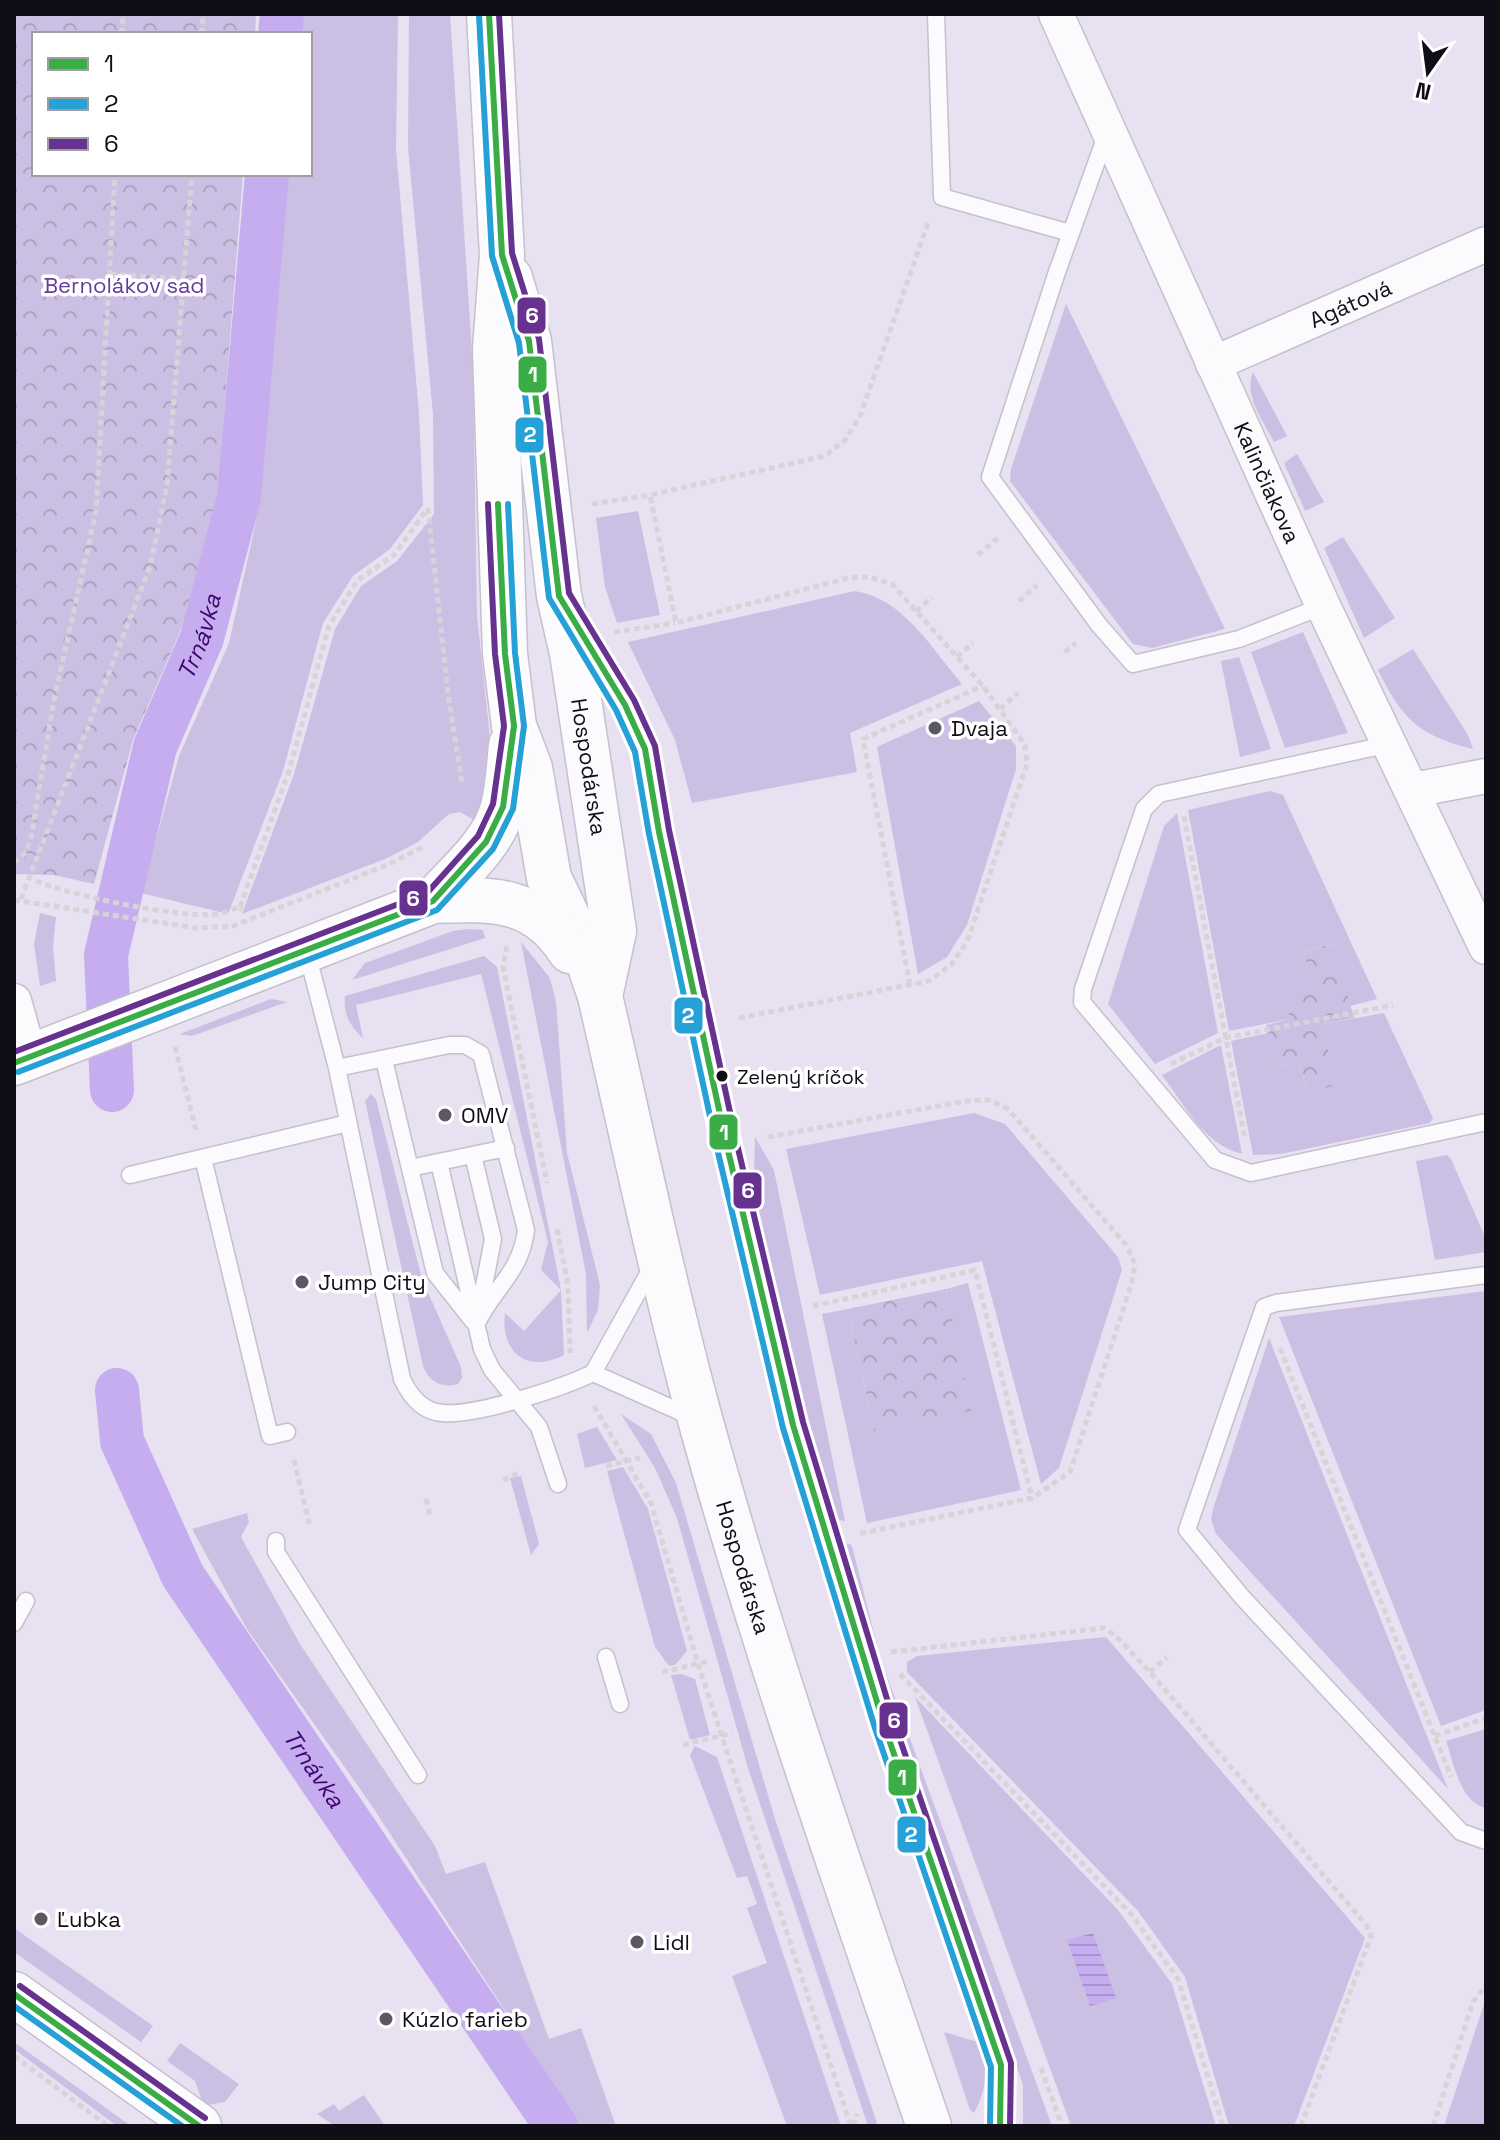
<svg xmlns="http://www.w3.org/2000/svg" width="1500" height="2140" font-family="'Space Grotesk',sans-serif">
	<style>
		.green { fill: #ccbfe4 }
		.forest { fill: url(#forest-crowns) }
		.water { fill: url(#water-rules) }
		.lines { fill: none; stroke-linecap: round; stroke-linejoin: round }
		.canal { stroke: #c5adef; stroke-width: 44 }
		.lane-casing { stroke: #c5c0cc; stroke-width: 19 }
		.street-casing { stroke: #c5c0cc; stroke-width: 37 }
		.secondary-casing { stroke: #c5c0cc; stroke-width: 47 }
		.path { stroke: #d6d4d9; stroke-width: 5; stroke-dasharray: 6 4; stroke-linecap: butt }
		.lane { stroke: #fbfafd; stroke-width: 16 }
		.street { stroke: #fbfafd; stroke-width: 34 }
		.secondary { stroke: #fbfafd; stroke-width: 44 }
		.bus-1-casing { stroke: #fff; stroke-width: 12 }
		.bus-2-casing { stroke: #fff; stroke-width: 12 }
		.bus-3-casing { stroke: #fff; stroke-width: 12 }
		.bus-1 { stroke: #3aad47; stroke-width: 6 }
		.bus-2 { stroke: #25a1d7; stroke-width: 6 }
		.bus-3 { stroke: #66318f; stroke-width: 6 }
		.poi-dot { fill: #5c5764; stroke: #fff; stroke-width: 3 }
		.bus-dot { fill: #110d17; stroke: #fff; stroke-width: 3 }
		.labels { text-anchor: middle; stroke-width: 7; stroke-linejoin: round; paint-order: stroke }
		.bus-label { font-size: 20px; fill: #110d17; stroke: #fff; text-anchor: start }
		.park-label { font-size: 22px; fill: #663a9e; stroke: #fff }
		.street-label { font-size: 22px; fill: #110d17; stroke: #fff }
		.poi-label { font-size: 22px; fill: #110d17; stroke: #fff; text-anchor: start }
		.water-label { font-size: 24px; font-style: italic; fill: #3f0670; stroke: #fff }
		.line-badge { stroke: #fff; stroke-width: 3 }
		.badge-label { font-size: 22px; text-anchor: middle; font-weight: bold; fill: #fff }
	</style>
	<defs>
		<pattern id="forest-crowns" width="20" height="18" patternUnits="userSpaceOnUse" patternTransform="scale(2)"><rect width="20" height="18" fill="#ccbfe4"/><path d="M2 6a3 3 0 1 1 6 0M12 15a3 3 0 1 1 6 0" fill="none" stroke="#aea3c3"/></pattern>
		<pattern id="water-rules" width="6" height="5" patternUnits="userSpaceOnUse" patternTransform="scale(2)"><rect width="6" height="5" fill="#c5adef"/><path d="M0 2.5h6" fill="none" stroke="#a894cc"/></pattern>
	</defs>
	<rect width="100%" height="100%" fill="#e7e1f2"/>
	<path class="green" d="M299 14H398L396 149 419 414 423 505 390 549 353 576 323 623 283 771 228 914 141 893 179 756 229 643 255 526 286 174H310V34H298Z
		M409 14H450L473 369 477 616 493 766 479 823 460 812 449 814 418 842 385 859 242 914 294 774 335 629 361 586 397 561 434 514 433 414 408 147Z
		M1066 304 1225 629 1152 648 1133 644 1010 481 1011 469Z
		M1253 372 1287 436 1274 442C1264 422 1243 395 1253 372Z
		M1297 454 1324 502 1305 511 1284 463Z
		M638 511 660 615 617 623 605 587 596 518Z
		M1343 537 1395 618 1364 638 1324 548Z
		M855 591C904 599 931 648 962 684L850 733 857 772 692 803 675 740 628 642Z
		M1303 632 1348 733 1285 748 1251 652Z
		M1413 649 1468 735 1473 749C1419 736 1402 719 1378 670Z
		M1239 657 1271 749 1240 757 1221 661Z
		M979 701 1016 746V769L967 925 947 957 918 974 877 747Z
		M1270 791 1283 795 1377 999 1350 1006 1332 944 1304 951 1312 983 1290 1019 1229 1031 1188 810Z
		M1177 813 1218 1033 1155 1064 1108 1004 1164 826Z
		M40 913 56 917 53 946 56 981 40 986 34 944Z
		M468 929 483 930 485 938 352 980 365 963 453 931Z
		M521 942 550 978 556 1002 567 1153 600 1285 598 1310 587 1333 586 1274Z
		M484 956 497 967 561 1290 564 1355C528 1374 500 1353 505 1313L524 1331 561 1290 541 1270 548 1242 481 974 356 1005 363 1038C350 1026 343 1014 345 996Z
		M271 999 287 1002 192 1036 180 1034Z
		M1384 1013 1433 1118 1430 1123 1281 1154 1253 1155 1231 1041 1268 1033 1275 1067 1300 1062 1307 1092 1335 1084 1322 1024Z
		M1221 1045 1242 1154C1203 1144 1185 1105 1162 1075Z
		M371 1094 376 1099 422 1279 461 1367 462 1378 458 1384C441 1389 429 1381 423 1366L365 1101Z
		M974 1113 1005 1124 1118 1257 1122 1270 1059 1468 1041 1484 982 1261 820 1295 786 1149Z
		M755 1137 774 1170 845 1521 837 1520 820 1469 753 1213Z
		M1447 1155 1451 1159 1486 1239V1252L1435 1260 1416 1161Z
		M968 1283 1021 1490 867 1523 822 1314 848 1309 874 1431 970 1411 946 1289Z
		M1486 1291V1710L1441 1726 1279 1317Z
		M1269 1338 1448 1789 1216 1534 1211 1519 1214 1506Z
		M621 1414 651 1434 676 1483 775 1819 878 2126H868L748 1768 677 1518 655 1468Z
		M597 1427 617 1460 585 1468 577 1434Z
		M623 1467 648 1509 687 1651 675 1665 669 1666 655 1647 607 1471Z
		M521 1476 539 1544 531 1555 510 1478Z
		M247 1513 249 1522 241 1537 300 1644 435 1846 446 1874 485 1862 549 2039 581 2028 616 2126H580L370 1803 247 1629 192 1529Z
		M850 1544 852 1546 877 1645 874 1646 845 1545Z
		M1106 1637 1365 1938 1294 2126H1229L1185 1977 1138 1911 907 1672V1662L917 1656Z
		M884 1668 1052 2126H1023V2085L926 1809Z
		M682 1674 695 1679 710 1735 690 1740 671 1675Z
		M915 1697 1118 1910 1172 1984 1216 2126H1071Z
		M1486 1729V1808C1460 1802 1454 1764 1446 1741Z
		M695 1746 717 1757 841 2126H787L732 1976 767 1963 747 1908 757 1904 747 1876 737 1878 690 1755Z
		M14 1928 153 2026 141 2042 14 1952Z
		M1486 1998V2126H1444Z
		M944 2032 978 2042C989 2067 987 2089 974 2113L970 2110Z
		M14 2042 131 2126H117L14 2049Z
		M180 2043 239 2084 225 2102 207 2105 202 2101 195 2081 167 2061Z
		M364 2095 385 2126H335L317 2114 334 2104 339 2111Z"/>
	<path class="forest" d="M14 14H256L255 34H34V174H243L217 503 185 620 133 740 94 884 54 875 14 874Z
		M1333 944 1354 1018 1322 1024 1336 1085 1307 1092 1300 1062 1275 1067 1266 1025 1290 1019 1284 989 1311 983 1304 951Z
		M946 1289 971 1411 874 1431 848 1309Z"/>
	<path class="water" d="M1093 1933 1116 1998 1090 2006 1067 1940Z"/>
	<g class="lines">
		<g class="canal">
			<path d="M280 34 282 14"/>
			<path id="s1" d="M112 1090 106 955 155 747 202 638 239 497 267 174"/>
			<path id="s2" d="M117 1390 122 1441 183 1576 556 2126"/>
		</g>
		<g class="lane-casing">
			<path id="lane" d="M936 14 942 197 1070 233
				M1107 133 1057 272 990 477 1099 625 1133 664 1239 639 1323 606
				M584 637 625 705 645 749 659 832 726 1142 793 1425 884 1725 1001 2065 1000 2126
				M1390 744 1159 794 1144 809 1083 989 1082 1002 1215 1160 1251 1173 1486 1122
				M307 953 337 1068 402 1379C410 1396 422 1412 443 1413 476 1416 562 1388 593 1373L653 1265
				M384 1060 435 1273 473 1321
				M337 1068 449 1045H465L481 1054 526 1230C521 1273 493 1288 476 1325
				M473 1155 493 1239 479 1312
				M203 1158 270 1436 287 1432
				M439 1162 482 1349 492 1370 539 1427 558 1484
				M410 1168 506 1148
				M130 1175 348 1123
				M1486 1275 1276 1303 1264 1307 1187 1530 1242 1597 1461 1832 1486 1841
				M593 1373 694 1418
				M276 1541V1552L418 1775
				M14 1623 26 1601
				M606 1657 620 1704"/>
		</g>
		<g class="street-casing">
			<g id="street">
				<path id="s3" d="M1056 14 1323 606 1486 947"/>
				<path id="s4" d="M1213 364 1486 244"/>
				<path d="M1413 790 1486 776"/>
				<path d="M14 1001 30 1058"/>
			</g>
		</g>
		<g class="secondary-casing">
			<g id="secondary">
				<path id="s5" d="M489 14 502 255 495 349 505 654 514 726 530 768 549 878 586 955 600 996C633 1138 662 1279 700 1419 766 1658 849 1892 929 2126"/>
				<path id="s6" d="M510 278 529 341 559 596 572 653 614 931 600 996"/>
				<path d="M433 901C457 874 494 844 503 807 508 787 509 765 511 745"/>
				<path d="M14 1063 433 901C492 899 535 896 570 951"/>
				<path d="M14 1994 199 2126"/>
			</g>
		</g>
		<path class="path" d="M122 34 123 14
			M202 34 203 14
			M110 274 185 279
			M592 504 650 495
			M428 508 448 694 462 783
			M978 555 1000 536
			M1019 601 1037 585
			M916 611 932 597
			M614 632 675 623
			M1065 652 1076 643
			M957 657 973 643
			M1000 709 1018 693
			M1184 816 1245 1140
			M14 863 26 852 31 838 54 700 96 511 115 174
			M36 881C70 895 180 919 216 914 224 913 233 909 240 907L242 911
			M21 899 150 567 167 486 192 174
			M14 900 196 928 233 926 387 865 423 847
			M240 907 289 771 329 626 357 581 394 555 428 508
			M507 946 503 967 547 1183
			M910 985 863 739 983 686
			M739 1018 929 981 951 965 967 942 1027 764 1025 745 983 686 892 584 869 577 848 578 676 623 650 495 825 456 845 440 860 416 928 223
			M175 1047 196 1130
			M1171 1064 1225 1038 1393 1005
			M768 1137 966 1101 989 1100 1008 1109 1127 1246 1135 1264 1132 1282 1070 1472 1032 1498 857 1534
			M557 1229 568 1285 570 1353
			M813 1306 975 1270 1032 1498
			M1280 1348 1451 1777
			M594 1406 651 1503 698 1664 851 2126
			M294 1460 310 1527
			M606 1466 640 1458
			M503 1480 519 1473
			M426 1499 430 1516
			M891 1652 1104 1628 1116 1636 1150 1672 1367 1926 1371 1936 1301 2126
			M662 1672 710 1661
			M1150 1672 1167 1657
			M900 1674 1131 1914 1178 1979 1223 2126
			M1435 1736 1486 1718
			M683 1745 732 1733
			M14 2056 108 2126
			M1041 2068 1062 2126
			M854 2126 857 2114
			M1433 2126 1473 2002 1486 1985"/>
		<use href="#lane" class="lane"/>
		<use href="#street" class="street"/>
		<use href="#secondary" class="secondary"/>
		<g class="bus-1-casing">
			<path id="bus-1" d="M489 14 502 255 529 341 559 596 625 705 645 749 659 832 726 1142 793 1425 884 1725 1001 2065 1000 2126
				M14 1063 433 901 486 842 503 807 514 726 505 654 498 504
				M14 1994 199 2126"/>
		</g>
		<g class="bus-2-casing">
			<path id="bus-2" d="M479 15 492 256 519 343 549 598 616 710 635 752 649 834 716 1144 783 1428 875 1728 991 2067 990 2126
				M18 1072 437 910 493 849 513 809 524 726 515 653 508 504
				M14 2006 182 2126"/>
		</g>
		<g class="bus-3-casing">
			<path id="bus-3" d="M499 14 512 253 539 339 569 593 634 700 655 746 669 830 736 1140 803 1422 894 1722 1011 2063 1010 2126
				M14 1052 427 893 478 836 493 804 504 726 495 654 488 504
				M20 1986 205 2118"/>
		</g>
		<use href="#bus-1" class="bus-1"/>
		<use href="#bus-2" class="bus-2"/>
		<use href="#bus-3" class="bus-3"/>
	</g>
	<g class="poi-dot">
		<circle cx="935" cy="728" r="8"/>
		<circle cx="445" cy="1115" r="8"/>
		<circle cx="302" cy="1282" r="8"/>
		<circle cx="41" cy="1919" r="8"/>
		<circle cx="637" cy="1942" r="8"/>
		<circle cx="386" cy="2019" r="8"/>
	</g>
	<circle class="bus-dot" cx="722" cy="1076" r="7"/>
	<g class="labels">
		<g class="bus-label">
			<text x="737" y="1084">Zelený kríčok</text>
		</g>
		<g class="park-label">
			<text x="124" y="293">Bernolákov sad</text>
		</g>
		<g class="street-label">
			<text dy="8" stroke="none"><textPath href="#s4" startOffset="150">Agátová</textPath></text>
			<text dy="8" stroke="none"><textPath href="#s3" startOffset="514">Kalinčiakova</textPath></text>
			<text dy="8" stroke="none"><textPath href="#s6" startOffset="496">Hospodárska</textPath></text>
			<text dy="8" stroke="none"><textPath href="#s5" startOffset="1588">Hospodárska</textPath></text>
		</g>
		<g class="poi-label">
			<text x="951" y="736">Dvaja</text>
			<text x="461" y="1123">OMV</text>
			<text x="318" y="1290">Jump City</text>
			<text x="57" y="1927">Ľubka</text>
			<text x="653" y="1950">Lidl</text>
			<text x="402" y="2027">Kúzlo farieb</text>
		</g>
		<g class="water-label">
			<text dy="8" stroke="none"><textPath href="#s1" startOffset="468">Trnávka</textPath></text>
			<text dy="8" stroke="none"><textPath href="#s2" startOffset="432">Trnávka</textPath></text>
		</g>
	</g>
	<g class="line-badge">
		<rect x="516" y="296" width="31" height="39" rx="8" fill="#66318f"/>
		<rect x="517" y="355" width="31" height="39" rx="8" fill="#3aad47"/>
		<rect x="514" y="416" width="31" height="38" rx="8" fill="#25a1d7"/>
		<rect x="398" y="879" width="31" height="38" rx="8" fill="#66318f"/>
		<rect x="673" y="996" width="31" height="39" rx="8" fill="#25a1d7"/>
		<rect x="708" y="1113" width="31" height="38" rx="8" fill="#3aad47"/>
		<rect x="732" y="1171" width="31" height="39" rx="8" fill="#66318f"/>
		<rect x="878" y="1701" width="31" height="39" rx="8" fill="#66318f"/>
		<rect x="887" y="1758" width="31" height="39" rx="8" fill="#3aad47"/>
		<rect x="896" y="1815" width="31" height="39" rx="8" fill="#25a1d7"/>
	</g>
	<g class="badge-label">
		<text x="532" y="323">6</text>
		<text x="533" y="382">1</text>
		<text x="530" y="442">2</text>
		<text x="413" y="906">6</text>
		<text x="688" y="1023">2</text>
		<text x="724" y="1140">1</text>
		<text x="748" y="1198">6</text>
		<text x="894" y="1728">6</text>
		<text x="902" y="1785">1</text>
		<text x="911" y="1842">2</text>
	</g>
	<rect width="1500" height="2140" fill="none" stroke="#110d17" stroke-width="32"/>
	<rect x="32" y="32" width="280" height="144" fill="#ffffff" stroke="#a09ea2" stroke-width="2"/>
	<rect x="48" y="58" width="40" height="12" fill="#3aad47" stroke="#a09ea2" stroke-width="2"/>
	<text x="104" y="72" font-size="24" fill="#110d17">1</text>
	<rect x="48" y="98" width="40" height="12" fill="#25a1d7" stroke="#a09ea2" stroke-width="2"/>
	<text x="104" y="112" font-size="24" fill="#110d17">2</text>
	<rect x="48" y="138" width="40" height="12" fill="#66318f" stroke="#a09ea2" stroke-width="2"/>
	<text x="104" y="152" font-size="24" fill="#110d17">6</text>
	<g transform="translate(1428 72) rotate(194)" stroke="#ffffff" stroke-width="6" paint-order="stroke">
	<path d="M0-6L14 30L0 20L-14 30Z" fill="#110d17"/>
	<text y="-12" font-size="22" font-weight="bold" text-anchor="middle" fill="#110d17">N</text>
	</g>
</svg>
